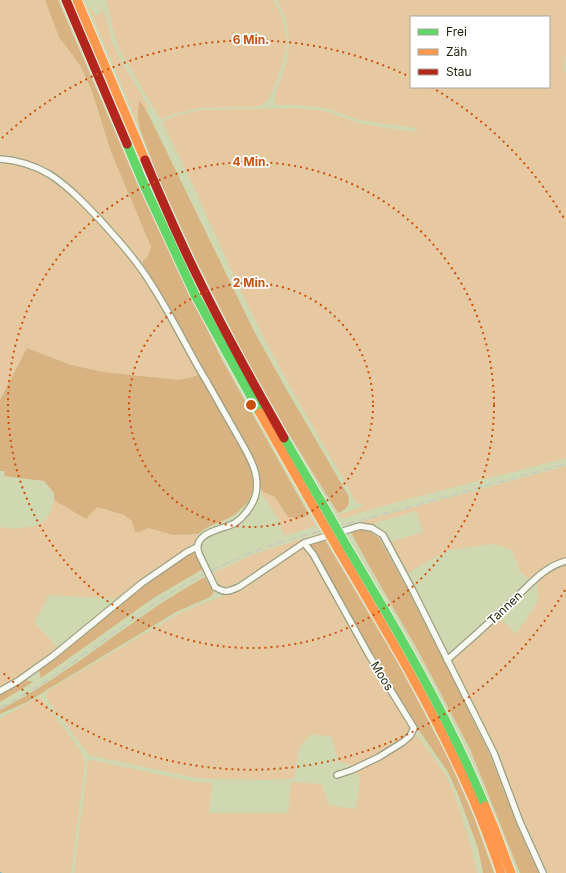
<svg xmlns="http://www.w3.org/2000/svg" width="566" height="873" font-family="Inter,sans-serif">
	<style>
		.green { fill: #e6c9a1; fill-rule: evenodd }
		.forest { fill: #d8b280 }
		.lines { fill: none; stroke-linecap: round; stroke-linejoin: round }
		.stream { stroke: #61a9c2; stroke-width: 1.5 }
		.street-casing { stroke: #999f81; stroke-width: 8 }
		.fast-casing { stroke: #eaeddc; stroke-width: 11 }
		.slow-casing { stroke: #eaeddc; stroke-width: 11 }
		.jam-casing { stroke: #eaeddc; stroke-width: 11 }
		.street { stroke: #f8f9f3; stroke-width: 5.5 }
		.fast { stroke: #63d668; stroke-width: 9 }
		.slow { stroke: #ff974d; stroke-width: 9 }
		.jam { stroke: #b3261e; stroke-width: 9 }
		.rail { stroke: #c7c9bd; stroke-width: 1.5; stroke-dasharray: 8 4; stroke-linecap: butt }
		.street-bridge-casing { stroke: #999f81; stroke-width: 8; stroke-linecap: butt }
		.fast-bridge-casing { stroke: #eaeddc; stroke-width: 11; stroke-linecap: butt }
		.slow-bridge-casing { stroke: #eaeddc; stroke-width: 11; stroke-linecap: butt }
		.street-bridge { stroke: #f8f9f3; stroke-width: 5.5 }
		.fast-bridge { stroke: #63d668; stroke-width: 9 }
		.slow-bridge { stroke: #ff974d; stroke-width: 9 }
		.ring { fill: none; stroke: #ca510b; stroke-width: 2; stroke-dasharray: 2 4 }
		.labels { text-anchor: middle; stroke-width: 3.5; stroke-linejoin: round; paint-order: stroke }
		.street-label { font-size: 12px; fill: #1d2105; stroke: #fff }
		.centre { fill: #ca510b; stroke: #fff; stroke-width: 2 }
		.ring-label { font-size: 12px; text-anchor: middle; font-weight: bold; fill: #ca510b; stroke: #fff; stroke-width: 3.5; stroke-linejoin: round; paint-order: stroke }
	</style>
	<rect width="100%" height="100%" fill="#d0d8b1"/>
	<path class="green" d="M0 0H45L59 37 80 65 92 91 111 152 136 211 151 247 148 256 143 261V264L128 246 87 203 50 172 30 163 9 156 0 155Z
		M106 0H273L280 13 285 29 287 39 286 49 280 71 270 97 265 103 256 107 200 108 173 114 162 119 159 117 123 56 116 41Z
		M277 0H566V55L563 71 566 72V458L386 505 341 519 339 515 364 506 355 502 348 487C318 435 287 383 260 330 226 262 198 192 163 124V122L174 116 201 110 298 108 325 111 358 123 386 128 416 132 417 128 359 120 326 108 298 105H277L274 103C275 94 279 84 282 76 292 45 292 29 277 0ZM411 17H549V87H411Z
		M100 3 106 18 112 42 120 59 150 109 145 108 139 102 138 115 140 129 88 5 96 16 101 13Z
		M0 162C42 166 67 189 94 219 110 235 125 251 138 269 149 284 158 301 167 317 177 336 188 356 199 375L179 380 103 372 71 365 27 348 0 400Z
		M566 466V559L533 579 528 578 521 573 512 550 494 544 448 550 408 573 390 542 423 532 416 511 374 523 377 527 370 532 360 530 351 532 345 526Z
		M262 491 275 497 288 517 301 518 309 515 316 526 284 536 280 526V521L261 493Z
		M54 500 57 501 97 507 124 515 132 521 140 532 148 528 174 535 198 534 194 543 118 599 49 595 34 622 58 648C41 664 20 678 0 689V527L13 529 39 525 48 518Z
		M320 533 321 534C287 545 260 571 229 587L220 585 214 573 254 554Z
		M304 548 307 550 311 555 411 726V730L408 736 378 756 353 768 352 765 339 762 331 736 311 734 299 748 294 779 263 780 212 779 192 777 88 755 86 751 48 700C46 696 46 694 49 690L177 615 194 607 230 593 239 589 300 549Z
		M566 563V873H547L523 820 496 751 453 665V658L479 634 499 617 516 634 538 602 537 579 549 569Z
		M37 698 42 699 80 750 85 762 71 873H0V719Z
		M413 734H416L445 774 455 796 472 850 477 873H74L88 763 90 760 95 761 191 781 212 783 209 813H288L291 782H294L321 784 329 805 356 809 360 778 355 771Z"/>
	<path class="forest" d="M45 0H58L140 190 222 360 309 515 301 518 288 517 275 497 262 491 260 486V477L257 467 249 450 205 372 157 286 143 264V261L148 256 151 247 136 211 111 152 92 91 80 65 59 37Z
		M139 101 145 108 155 128 255 333 285 387 348 495C350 506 348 508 338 513L287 431 241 349 198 264 158 177 140 129 138 115Z
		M27 348 71 365 103 372 179 380 199 375 243 452 251 469 253 478V491L248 502 238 512 229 518 206 528 198 534 174 535 148 528 140 532H135L132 521 124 515 97 507 86 519 54 500V493L44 481 4 476 5 471H0V400Z
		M360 530 370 532 379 538 409 592 445 663 490 755 517 825 539 873H520L470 749 420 654 367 562 351 532Z
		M325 540 398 663 449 760 473 815 494 873H483L478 848 458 794 448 772 416 726 371 653 310 547V544Z
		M192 552H194L195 554 203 569 155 597 41 678 39 671 143 586 185 555Z
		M205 577 213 591V594L210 597 176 612 27 702 0 714V710C73 673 133 616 205 577Z
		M25 680 33 682 0 702V693Z"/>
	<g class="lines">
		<path class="stream" d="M0 873H1"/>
		<g class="street-casing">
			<path id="street" d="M0 159C16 160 35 166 49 174 68 186 85 204 101 221 120 242 138 262 153 287 173 318 188 351 207 382 218 401 229 421 240 440 246 451 254 463 256 476 257 482 257 491 255 497 252 506 244 517 235 523 222 530 191 532 199 554
				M304 543 313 554 369 655 414 728 410 736 403 742 379 757 352 770 337 775
				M215 587C225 593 228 592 239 587L304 543 360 526 372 528 383 535 413 591 494 753 520 822 543 873
				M447 660C469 641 491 621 512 601 529 586 543 567 566 561
				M0 691 18 681 53 656 142 583 187 552 197 547"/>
		</g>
		<g class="fast-casing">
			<path id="fast" d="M127 144 144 185 195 295 260 413
				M284 438 326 510
				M346 545C397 630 447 714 485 806"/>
		</g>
		<g class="slow-casing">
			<path id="slow" d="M77 0 145 160
				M260 413 317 513
				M338 549C384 627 431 705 468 788 481 816 491 844 501 873
				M485 806 495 830 511 873"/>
		</g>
		<g class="jam-casing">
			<path id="jam" d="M66 0 127 144
				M145 160C163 203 182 246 203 288 228 339 256 388 284 438"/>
		</g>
		<use href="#street" class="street"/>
		<use href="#fast" class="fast"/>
		<use href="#slow" class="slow"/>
		<use href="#jam" class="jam"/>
		<path class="rail" d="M0 708C56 679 105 637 157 602 194 577 235 558 277 543L566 464"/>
		<g class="street-bridge-casing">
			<path id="street-bridge" d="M199 554 215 587"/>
		</g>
		<g class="fast-bridge-casing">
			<path id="fast-bridge" d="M326 510 346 545"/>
		</g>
		<g class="slow-bridge-casing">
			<path id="slow-bridge" d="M317 513 338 549"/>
		</g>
		<use href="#street-bridge" class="street-bridge"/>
		<use href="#fast-bridge" class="fast-bridge"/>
		<use href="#slow-bridge" class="slow-bridge"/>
	</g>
	<g class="ring">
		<circle cx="251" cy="405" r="122"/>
		<circle cx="251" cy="405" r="243"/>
		<path d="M565 590A365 365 0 0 1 2 672M2 138A365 365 0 0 1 408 76M431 87A365 365 0 0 1 565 220"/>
	</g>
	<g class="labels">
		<g class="street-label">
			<text transform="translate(505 608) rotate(-43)" y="4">Tannen</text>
			<text transform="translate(382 676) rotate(58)" y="4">Moos</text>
		</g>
	</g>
	<circle cx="251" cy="405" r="6" class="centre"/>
	<g class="ring-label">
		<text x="251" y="44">6 Min.</text>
		<text x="251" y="166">4 Min.</text>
		<text x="251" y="287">2 Min.</text>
	</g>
	<rect x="410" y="16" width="140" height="72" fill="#ffffff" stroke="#a5a69b"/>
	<rect x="418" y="29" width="20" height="6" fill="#63d668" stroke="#a5a69b"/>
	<text x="446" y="36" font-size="12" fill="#1d2105">Frei</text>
	<rect x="418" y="49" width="20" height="6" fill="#ff974d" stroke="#a5a69b"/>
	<text x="446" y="56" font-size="12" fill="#1d2105">Zäh</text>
	<rect x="418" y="69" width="20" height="6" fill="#b3261e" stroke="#a5a69b"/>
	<text x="446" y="76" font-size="12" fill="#1d2105">Stau</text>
</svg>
